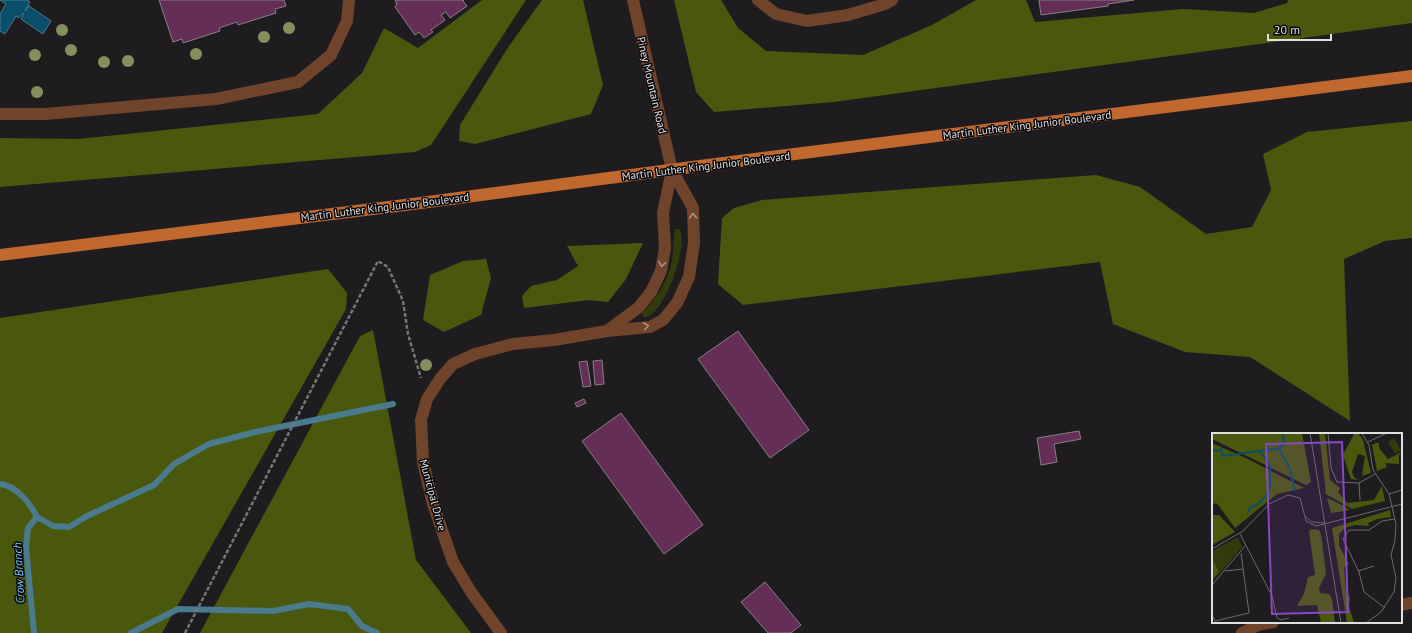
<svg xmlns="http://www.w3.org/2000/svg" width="1412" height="633" font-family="'PT Sans',sans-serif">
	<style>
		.green { fill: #323b0c }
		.forest { fill: #4a580e }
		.water { fill: #0a4f6a; stroke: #4a7a8e }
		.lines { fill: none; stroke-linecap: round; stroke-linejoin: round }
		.stream { stroke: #4a7a8e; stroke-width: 6 }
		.building { fill: #652e56; stroke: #858083 }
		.path { stroke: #777578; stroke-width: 2.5; stroke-dasharray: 4 2; stroke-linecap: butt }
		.service { stroke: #6f442b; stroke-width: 12 }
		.minor { stroke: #6f442b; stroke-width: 12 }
		.tertiary { stroke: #6f442b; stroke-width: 12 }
		.primary { stroke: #c0682e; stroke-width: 12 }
		.tree { fill: #84905c }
		.oneway { stroke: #a89286 }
		.labels { text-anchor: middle; stroke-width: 3; stroke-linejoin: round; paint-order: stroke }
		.street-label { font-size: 11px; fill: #e0dfe1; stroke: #080709 }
		.water-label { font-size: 12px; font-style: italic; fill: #76caf4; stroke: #080709 }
		.inset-river { fill: none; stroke: #0a4f6a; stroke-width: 2 }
		.inset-road { fill: none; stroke: #6c6a6d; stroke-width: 1 }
		.view { fill: #8a47c4; fill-opacity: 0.15; stroke: #8a47c4; stroke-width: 2 }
		.inset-edge { fill: none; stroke: #e0dfe1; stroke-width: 2 }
	</style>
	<rect width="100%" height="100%" fill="#1f1c20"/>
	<path class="green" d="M675 229H679C690 244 664 316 644 318L642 315 643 312C656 298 667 283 671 264 674 253 673 241 675 229Z"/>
	<path class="forest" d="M482 0H526L431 145 415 152 0 187V138L79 139 318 114 362 73 384 28 418 48Z
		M542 0H583L603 85 591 114 475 144 459 141 460 125 507 49Z
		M674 0H721L738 28 766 51 863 55 932 25 976 0H1026L1035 22 1183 9 1254 13 1287 3 1288 0H1412V23L834 102 714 112 696 92Z
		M1412 121V238L1385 241 1344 259 1350 421 1250 357 1185 352 1113 324 1100 262 743 305 718 284 722 218 734 208 762 200 1096 175 1140 187 1206 234 1252 227 1271 190 1263 154 1307 132Z
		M643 243 626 279 608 302 589 300 524 308 522 296 531 286 557 280 578 266 567 246Z
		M486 259 491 278 481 315 444 332 423 320 430 275 463 261Z
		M328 269 347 293 346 309 162 633H0V318Z
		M373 330 416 560 471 633H200L360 336Z"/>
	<path class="water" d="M0 0H27L30 2 25 11 29 6 51 21 43 34 21 19 24 14 23 13 19 18 16 16 5 34 0 31V14L6 4Z"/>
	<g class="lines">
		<path class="stream" d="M0 484C17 486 30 503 37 517L28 528 26 547 34 633
			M37 517 53 526 69 527 87 516 154 485 174 464 209 444 255 432 393 404
			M131 633 178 609 273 611 309 604 348 609 362 626 377 633"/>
	</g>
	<path class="building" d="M159 0H284L286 6 275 9 276 13 238 25 237 22 219 28 220 31 183 43 182 39 173 42Z
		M395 0H464L463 1 467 6 450 18 446 12 441 15 445 20 431 30 433 32 424 38 419 32 415 35 395 7 397 4Z
		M1039 0H1134L1108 4V6L1041 15Z
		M738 331 809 430 770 458 698 359Z
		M602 360 604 384 595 385 593 361Z
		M587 361 591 386 583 387 579 362Z
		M584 399 586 403 577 407 575 403Z
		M621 413 703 525 664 554 582 441Z
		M1079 431 1081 439 1054 444 1057 462 1041 465 1037 438Z
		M765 582 801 625 791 633H768L741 602Z"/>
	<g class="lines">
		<path class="path" d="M185 633 378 261 388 267 403 301 408 334 421 378"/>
		<path class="service" d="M0 114H45L216 99 298 82 331 55 347 21 349 0
			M1401 605 1412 603
			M1242 633 1258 625 1273 622"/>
		<path class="minor" d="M758 0 776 14 807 21 848 15 885 4 892 0
			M608 330 638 308 651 292 661 271 665 248 663 213 672 170
			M501 633 471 592 453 562 433 504 423 462 421 420 427 399 440 379 453 364 475 354 513 344 554 340 607 331 650 327 663 320 677 303 689 277 694 243 693 208 672 170"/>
		<path class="tertiary" d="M633 0 672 170"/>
		<path class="primary" d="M0 255 413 204 692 167 1412 76"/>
	</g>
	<g class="tree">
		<circle cx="289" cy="28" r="6"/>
		<circle cx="62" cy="30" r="6"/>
		<circle cx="264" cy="37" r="6"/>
		<circle cx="71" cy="50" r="6"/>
		<circle cx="196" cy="54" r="6"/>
		<circle cx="35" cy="55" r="6"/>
		<circle cx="128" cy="61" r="6"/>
		<circle cx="104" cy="62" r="6"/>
		<circle cx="37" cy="92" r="6"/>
		<circle cx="426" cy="365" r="6"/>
	</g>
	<defs><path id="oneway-chevron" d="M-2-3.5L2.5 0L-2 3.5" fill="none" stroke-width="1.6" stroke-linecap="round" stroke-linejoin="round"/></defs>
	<g class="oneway">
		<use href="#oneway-chevron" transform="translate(693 216) rotate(-92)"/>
		<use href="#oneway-chevron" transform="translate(662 264) rotate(99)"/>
		<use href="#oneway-chevron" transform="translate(646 326) rotate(-11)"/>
	</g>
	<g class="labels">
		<g class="street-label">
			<text transform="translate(652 85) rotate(77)" y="4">Piney Mountain Road</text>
			<text transform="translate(1027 125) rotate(-7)" y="4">Martin Luther King Junior Boulevard</text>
			<text transform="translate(706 166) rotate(-7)" y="4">Martin Luther King Junior Boulevard</text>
			<text transform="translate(385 207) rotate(-7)" y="4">Martin Luther King Junior Boulevard</text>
			<text transform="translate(433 495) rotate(75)" y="4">Municipal Drive</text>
		</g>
		<g class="water-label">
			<text transform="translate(19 573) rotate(-93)" y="4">Crow Branch</text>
		</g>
	</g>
	<g transform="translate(1212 433)">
		<rect width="190" height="190" fill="#1f1c20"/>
		<path d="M182 5 189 17 183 21 176 9ZM26 104 30 114 4 145 7 139 0 124V118Z" fill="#323b0c"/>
		<path d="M0 0H90L99 49 94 52 0 6ZM107 0H113L118 47 128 55 126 59 135 70 162 67 170 53 173 68 140 76 114 61ZM146 0 151 7 159 40 150 43 153 23 146 21 140 39 142 44 146 47 139 46 131 22 142 1ZM0 10 36 26 92 55 65 61 23 95 7 73 4 70 0 72ZM164 10H167V15L176 26 190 19 187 22V31L173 30 175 34 165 38 160 12ZM115 65 126 70 138 77 119 80ZM178 77 179 84 165 86 156 90 157 93 143 92 133 95 127 101V113L137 131 132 134 134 160 138 164 137 173 142 190H135L120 95ZM0 82H7L23 99 0 112ZM99 96 107 97 109 101 114 141 107 155 108 160 117 161 120 166 123 190H109L105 172 85 173 92 161 96 144 103 142 97 99ZM0 124 7 139 0 148Z" fill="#4a580e"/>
		<path class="inset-river" d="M67 16 78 36 83 58M0 22 1 17 7 18 9 15 11 23 68 15 72 11 71 0M36 80 38 74 45 72 54 63 58 53V33L48 18"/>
		<path class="inset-road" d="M98 0 129 190M116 0 119 35 125 49 147 50 163 41M150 0 157 12 161 37 177 61 184 91 183 107 179 122 184 145 182 159 169 179 154 190M156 9 175 0M147 50 148 67M177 61 190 57M94 84 100 89 112 90M28 101 60 163 65 185 69 187 77 185M0 116 31 98 57 71 76 62 88 65 94 88 104 93 190 71M13 138 31 136M146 138 162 133M0 152 33 113M173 175 152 159 147 139 131 106 137 97H157L170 88 183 86M0 182 3 188 37 180 29 120"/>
		<path class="view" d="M130 9 136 179 60 181 54 11Z"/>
		<rect width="190" height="190" class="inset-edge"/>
	</g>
	<path d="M1268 34v6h63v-6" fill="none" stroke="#e0dfe1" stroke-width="2"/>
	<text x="1274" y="34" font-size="12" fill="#e0dfe1" stroke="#080709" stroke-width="3" paint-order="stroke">20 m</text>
</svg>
